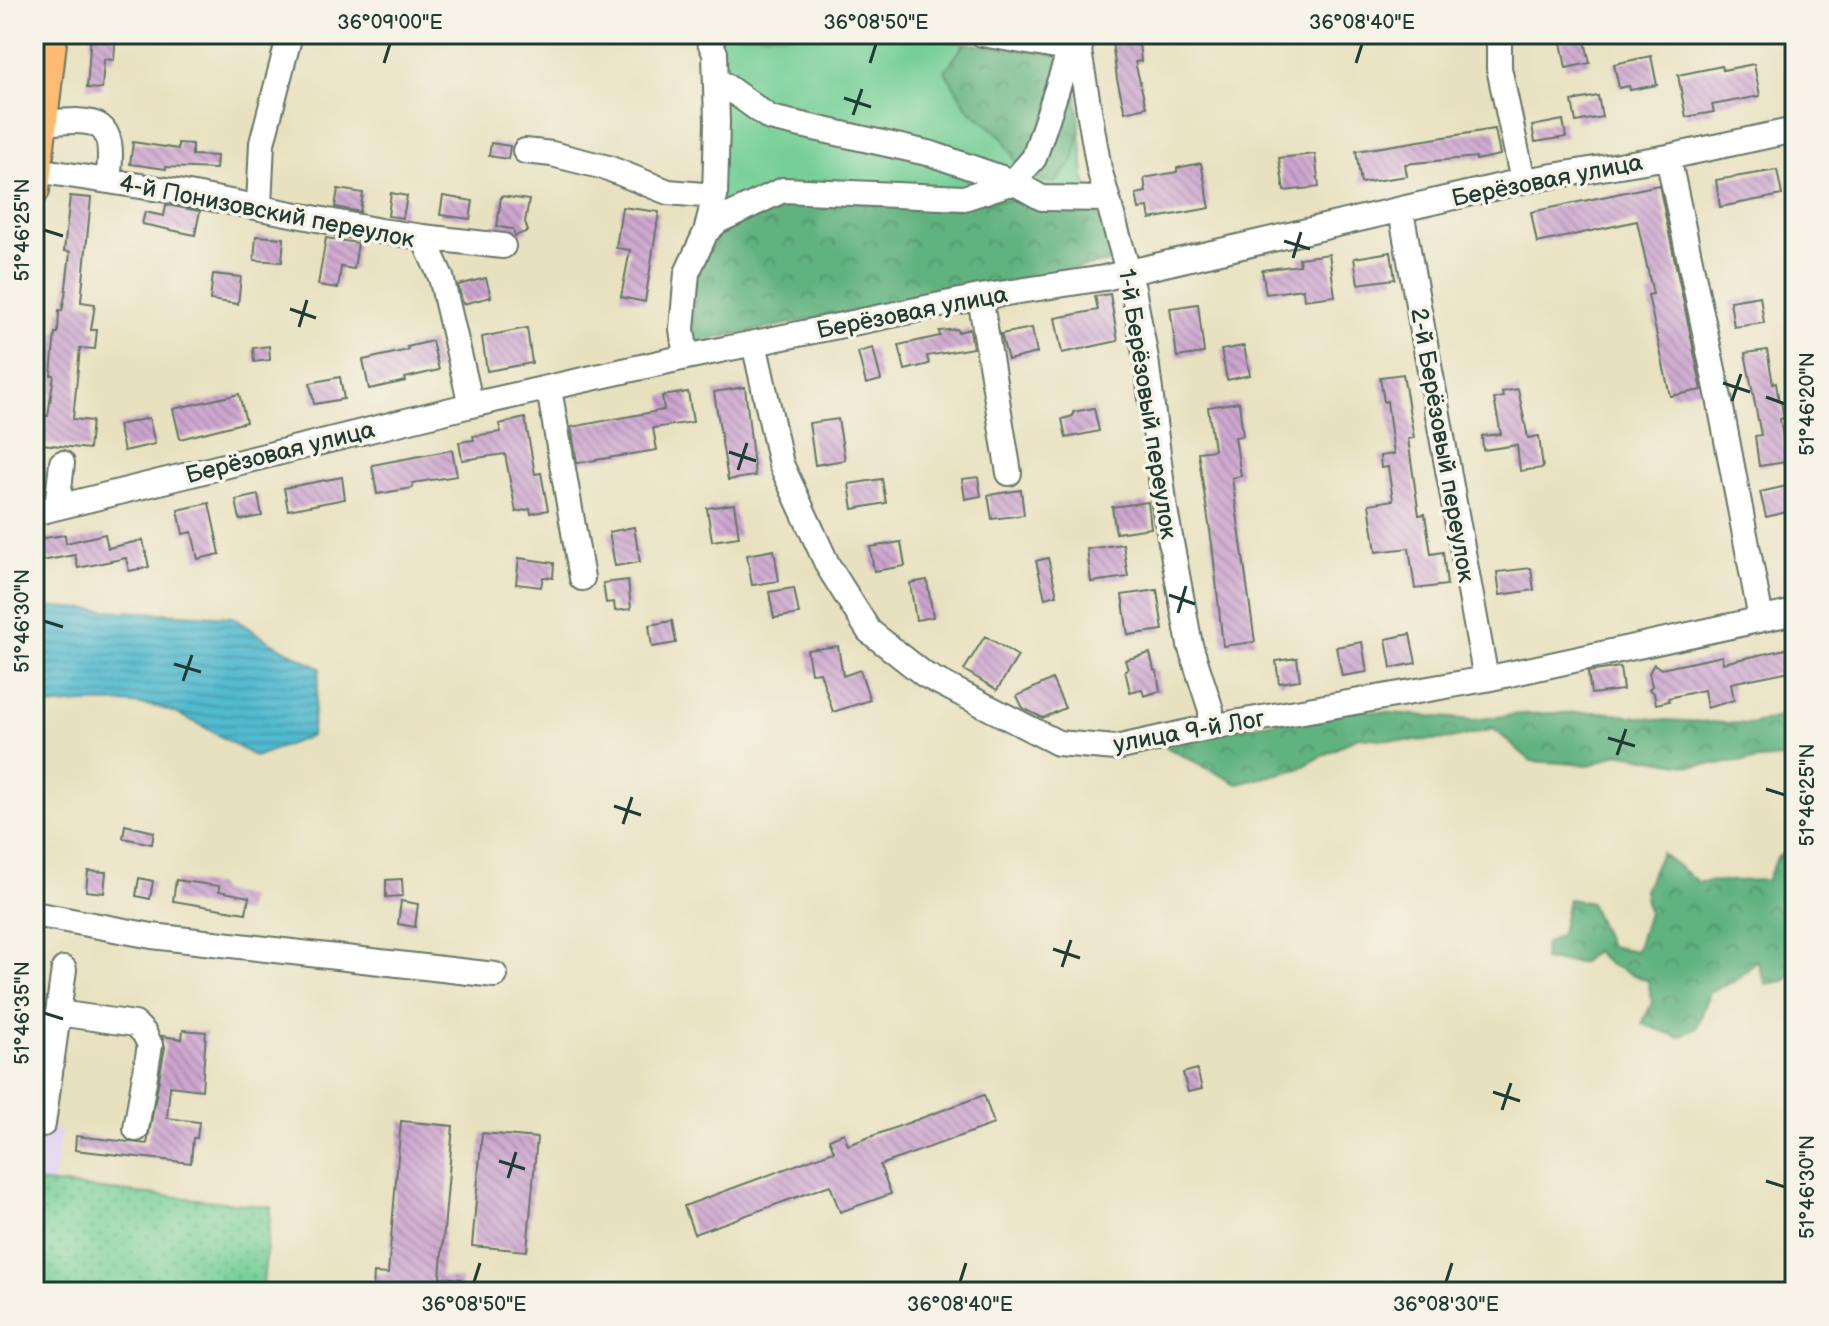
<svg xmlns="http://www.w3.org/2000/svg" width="1829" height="1326" font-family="'Balsamiq Sans',sans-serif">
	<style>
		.built { fill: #e2d4f3 }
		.grass { fill: #75cf96; stroke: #4a8665; stroke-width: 2 }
		.forest { fill: url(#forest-crowns); stroke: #40785a; stroke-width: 2 }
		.park { fill: url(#park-dots); stroke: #4a8665; stroke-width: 2 }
		.water { fill: url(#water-rules); stroke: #387c82; stroke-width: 2 }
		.building { fill: url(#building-back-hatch) }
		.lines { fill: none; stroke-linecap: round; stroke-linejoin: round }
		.minor-casing { stroke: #657665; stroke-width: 28 }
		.major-casing { stroke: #657665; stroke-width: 34 }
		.minor { stroke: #fff; stroke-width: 24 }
		.major { stroke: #ffbb71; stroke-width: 30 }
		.ticks { fill: none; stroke: #1f3d34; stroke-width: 3 }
		.labels { text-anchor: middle; stroke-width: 7; stroke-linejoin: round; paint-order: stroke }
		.street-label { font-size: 24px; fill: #1f3d34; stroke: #f7f3e8 }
		.neatline { fill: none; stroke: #1f3d34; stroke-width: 3 }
		.ticks-label { font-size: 20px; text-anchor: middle; fill: #1f3d34 }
	</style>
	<defs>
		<pattern id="forest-crowns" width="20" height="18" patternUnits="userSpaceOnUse" patternTransform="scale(2)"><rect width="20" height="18" fill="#60b27f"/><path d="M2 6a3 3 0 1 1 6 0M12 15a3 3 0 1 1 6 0" fill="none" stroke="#4f9269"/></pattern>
		<pattern id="park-dots" width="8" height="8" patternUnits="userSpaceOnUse" patternTransform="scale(2)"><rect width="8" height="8" fill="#75cf96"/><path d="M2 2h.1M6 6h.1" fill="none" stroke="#5fa97b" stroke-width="1.8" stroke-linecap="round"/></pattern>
		<pattern id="water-rules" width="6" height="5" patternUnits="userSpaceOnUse" patternTransform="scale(2)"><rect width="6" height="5" fill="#51bacf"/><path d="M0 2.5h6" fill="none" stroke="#4398a9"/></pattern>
		<pattern id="building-back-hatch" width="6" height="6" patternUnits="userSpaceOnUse" patternTransform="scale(2)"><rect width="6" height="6" fill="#cca4cf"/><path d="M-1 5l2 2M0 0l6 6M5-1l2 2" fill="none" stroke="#a587a9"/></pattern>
	</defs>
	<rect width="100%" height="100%" fill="#f7f3e8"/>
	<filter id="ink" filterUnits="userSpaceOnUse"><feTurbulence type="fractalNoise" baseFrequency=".0125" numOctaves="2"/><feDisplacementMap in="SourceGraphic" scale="16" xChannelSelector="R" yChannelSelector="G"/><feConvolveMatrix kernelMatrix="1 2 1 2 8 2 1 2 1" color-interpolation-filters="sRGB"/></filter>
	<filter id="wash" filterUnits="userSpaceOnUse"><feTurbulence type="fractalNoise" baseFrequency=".006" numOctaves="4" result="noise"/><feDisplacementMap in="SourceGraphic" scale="32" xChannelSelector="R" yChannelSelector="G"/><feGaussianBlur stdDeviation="1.8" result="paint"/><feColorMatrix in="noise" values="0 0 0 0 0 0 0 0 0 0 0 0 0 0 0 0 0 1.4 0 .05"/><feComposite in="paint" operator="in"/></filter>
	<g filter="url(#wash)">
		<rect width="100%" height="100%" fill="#e8e1c0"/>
		<path class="built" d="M34 1128 61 1130 53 1184 34 1182Z"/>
		<path class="grass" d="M719 34H902L965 43 945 71 968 108 1002 136 1019 167 1080 129 1084 177 1100 219 1085 202 1000 200 896 204 705 244Z"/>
		<path class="forest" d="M965 43 1054 54 1074 69 1080 129 1074 161 1055 183 1043 181 1019 167 1002 136 968 109 945 71Z
			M778 195 896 204 1000 200 1085 202 1100 219 1119 260 690 343 695 268 705 244Z
			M1346 709 1473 720 1520 714 1601 712 1661 720 1750 724 1795 713V751L1782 758 1691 766 1618 753 1592 765 1531 761 1494 729 1451 739 1407 741 1358 737 1298 769 1238 784 1158 743Z
			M1795 844V972L1786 980 1766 984 1757 960 1737 980 1710 992 1697 1028 1679 1037 1642 1024 1652 1003 1648 981 1608 964 1595 951 1581 963 1543 960 1545 944 1561 934 1568 899 1590 903 1609 946 1636 951 1648 913 1644 890 1661 853 1698 882 1767 880 1777 858Z"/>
		<path class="park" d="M34 1182 271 1207 262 1292H34Z"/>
		<path class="water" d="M34 606 232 617 272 643 320 668 311 736 255 757C228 741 187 714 157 707 116 699 74 703 34 707Z"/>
		<g id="blocks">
			<path class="building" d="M91 34H116L114 60 104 59 102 89 87 88Z
				M1111 34H1138L1141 61 1135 62 1146 107 1125 112 1117 79Z
				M1584 37 1590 63 1566 68 1561 42Z
				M1651 56 1657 85 1630 90 1629 86 1619 88 1614 64Z
				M1754 64 1760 96 1712 105 1714 112 1686 117 1678 75 1722 66 1723 70Z
				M1598 96 1602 117 1576 122 1572 101Z
				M1563 120 1566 137 1535 142 1532 126Z
				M1495 129 1500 155 1476 160V157L1405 164 1407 176 1361 183 1356 151Z
				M133 142 178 149V143L192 144V155L217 156 216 169 166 167V169L130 164Z
				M491 143 510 146 508 159 489 156Z
				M1315 154 1319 187 1284 191 1279 158Z
				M1201 163 1210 208 1150 219 1148 207 1139 209 1136 194 1146 192 1144 178 1177 172V168Z
				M1777 170 1782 195 1720 207 1716 180Z
				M1659 185 1702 390 1670 396 1648 295 1653 294 1637 221 1537 243 1531 212Z
				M338 189 363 193 360 212 335 207Z
				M391 193 407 196 403 218 388 216Z
				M70 196 91 198 81 302 95 304 91 330H97L95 349 80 348 73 419 92 421 89 449 42 444 44 416H48L54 375H51L55 333H58L59 310 62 311 65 296 70 252 64 251Z
				M443 196 473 201 470 219 440 215Z
				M501 196 529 200 525 222 528 231 515 236 513 229 497 227Z
				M166 205 200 211 195 235 142 224 145 212 164 216Z
				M622 207 659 212 645 302 621 297 630 250 616 248Z
				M256 236 284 238 282 262 254 260Z
				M326 238 358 243 354 269 341 267 338 288 318 285Z
				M1391 252 1395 279 1358 284 1354 258Z
				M1329 254 1335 296 1304 300 1303 289 1266 294 1262 270 1300 265 1299 258Z
				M213 274 241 277 238 304 210 300Z
				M486 278 491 297 463 304 458 285Z
				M1110 294 1118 341 1062 353 1055 318 1098 310 1095 296Z
				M1760 296 1764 323 1734 327 1730 301Z
				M1198 304 1204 353 1177 357 1170 308Z
				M527 328 532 363 487 371 482 337Z
				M1032 328 1037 353 1008 360 1001 334Z
				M957 329 958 332 970 329 973 348 927 356 929 364 905 370 899 345 940 336 939 331Z
				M432 341 439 370 405 378 406 381 369 389 363 360 408 350 407 347Z
				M269 346 270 360 254 362 253 348Z
				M1244 346 1250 375 1227 380 1221 350Z
				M873 348 881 380 866 384 858 352Z
				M1767 350 1773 384 1776 383 1779 402H1781L1784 418 1780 419 1787 462 1759 466 1755 436 1761 435 1745 353Z
				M1403 374 1414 438 1408 439 1419 515 1425 514 1431 554 1443 552 1447 585 1415 589 1409 548 1376 552 1369 504 1393 500 1388 467 1381 468 1380 456 1394 454 1387 401 1384 402 1380 377Z
				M340 377 344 399 314 404 310 383Z
				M745 387 755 476 728 480 714 392Z
				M1518 389 1528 438 1539 436 1543 468 1520 471 1517 445 1483 450 1482 436 1501 434 1494 399 1503 397 1502 392Z
				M688 392 693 422 653 428 657 450 577 463 571 427 664 410 662 396Z
				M239 394 246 422 180 439 173 409Z
				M1239 402 1243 436 1235 437 1241 476 1232 478 1255 642 1223 646 1212 544 1198 452 1214 450 1208 407Z
				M1094 408 1099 431 1066 438 1062 419 1073 416V412Z
				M149 418 155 444 124 451 118 425Z
				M525 418 535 474 541 473 548 510 531 514 530 509 516 512 505 454 462 460 459 442 474 440 473 436 501 432 499 424Z
				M838 419 845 460 815 465 809 423Z
				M452 450 457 476 412 483 413 488 377 494 372 465Z
				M342 477 345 499 288 510 284 488Z
				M978 477 981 496 965 499 962 479Z
				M882 479 886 503 853 509 849 484Z
				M1791 485 1795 510 1766 517 1760 492Z
				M1021 490 1024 515 992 519 988 495Z
				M258 495 262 516 240 520 236 500Z
				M1148 502 1151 528 1116 533 1112 507Z
				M209 503 220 554 198 559 192 532 183 534 178 510Z
				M734 504 739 537 712 541 707 508Z
				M634 527 640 562 615 566 609 532Z
				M105 534 108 548 143 540 149 567 129 571 126 558 78 568 75 555 41 561 37 539 65 535 66 543Z
				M901 542 905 566 874 571 870 547Z
				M1123 544 1128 577 1091 582 1087 549Z
				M774 550 779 581 752 585 747 555Z
				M519 558 554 563 553 578 543 577 541 587 516 584Z
				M1048 558 1057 595 1045 598 1036 561Z
				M1531 568 1534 590 1500 595 1497 572Z
				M628 580 631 609 615 611 614 602 606 603 603 583Z
				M927 580 933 617 916 620 910 583Z
				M794 588 799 614 774 618 769 592Z
				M1157 590 1163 630 1128 635 1122 595Z
				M672 621 676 643 652 647 649 625Z
				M1410 634 1416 663 1391 668 1386 639Z
				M985 636 1018 656 997 690 964 670Z
				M1362 642 1367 672 1342 676 1336 647Z
				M838 646 843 676 860 670 870 700 833 712 820 672 811 673 807 650Z
				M1795 647V670L1731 683 1734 700 1707 708 1704 690 1668 698 1669 701 1656 704 1654 693 1649 690 1652 686 1649 673 1654 664 1661 669 1722 656 1723 663Z
				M1150 653 1154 670 1157 671 1160 691 1144 696 1142 689 1130 692 1125 670 1128 669 1125 660Z
				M1297 658 1300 680 1279 683 1276 661Z
				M1620 667 1623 690 1591 694 1588 672Z
				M1052 679 1065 708 1043 718 1023 708 1017 696Z
				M125 825 154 832 152 844 123 838Z
				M88 871 106 872 104 893 86 891Z
				M139 878 153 881 150 899 136 896Z
				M402 879 403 896 386 897V880Z
				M176 880 219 886V891L249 897 246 913 173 901Z
				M401 901 418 904 415 927 398 924Z
				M183 1030 206 1032 202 1090 170 1086 167 1118 199 1122 197 1138H193L191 1163 75 1150 76 1136 147 1144 165 1047 162 1036 182 1039Z
				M1197 1069 1202 1089 1188 1092 1183 1073Z
				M984 1095 994 1124 880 1165 891 1194 840 1212 830 1185 694 1234 684 1206 834 1151 829 1139 844 1133 848 1145Z
				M401 1121 453 1126 440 1277 461 1279 460 1292H373L374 1273 388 1274Z
				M482 1133 537 1138 527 1251 472 1246Z"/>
		</g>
	</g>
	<g filter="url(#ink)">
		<use href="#blocks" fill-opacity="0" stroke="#657665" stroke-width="2"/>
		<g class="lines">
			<g class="minor-casing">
				<path id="minor" d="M982 34 1079 51
					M1083 34 1079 51 1099 169 1133 289 1146 359 1165 510 1190 645 1211 710V727
					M1499 34V68L1523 181
					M716 79 770 118 932 154 1013 182 1042 198 1106 199
					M42 123C96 119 117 115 108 180
					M525 151 552 154 608 168 668 192 715 196
					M1668 157 1719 398 1761 619
					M36 170 173 191 380 231 423 237 441 277 471 405
					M259 206 262 143 290 34
					M1401 211 1486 679
					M706 232 718 221 783 190 964 198 1013 182 1034 158 1070 50
					M423 237 503 246
					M980 297 1009 473
					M754 343 781 464 828 566 869 631 925 675 1058 743 1116 748 1211 727 1486 679 1795 612
					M686 357 682 329 687 273 706 232 715 196 717 122 715 53 706 34
					M549 389 582 578
					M57 507 62 463
					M34 513 471 405 686 357 980 297 1104 278 1523 181 1668 157 1795 130
					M34 914 152 936 495 975
					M58 1013 135 1024 144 1033 150 1045 136 1129
					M34 1123 43 1124 64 969"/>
			</g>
			<g class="major-casing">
				<path id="major" d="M34 190 52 34"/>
			</g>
			<use href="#minor" class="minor"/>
			<use href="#major" class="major"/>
		</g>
	</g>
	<path class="ticks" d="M384 63 390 44M870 63 876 44M1356 63 1362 44M844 98 871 107M853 115 862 89M44 230 63 236M1284 241 1310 249M1293 258 1301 232M290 309 316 318M299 327 307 300M1723 383 1750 392M1766 397 1785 404M1732 401 1741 374M729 452 756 461M738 470 747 443M1169 595 1195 604M1178 613 1186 586M44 621 63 627M174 664 201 672M183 681 192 655M1608 738 1635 746M1617 755 1626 729M1766 789 1785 795M614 806 641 815M623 824 632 797M1053 949 1080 958M1062 967 1071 940M44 1013 63 1019M1493 1092 1520 1101M1502 1110 1511 1083M499 1161 525 1169M508 1178 516 1152M1766 1181 1785 1187M474 1282 480 1263M960 1282 966 1263M1446 1282 1452 1263"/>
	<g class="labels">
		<g class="street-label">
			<text transform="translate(1547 180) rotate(-11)" y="8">Берёзовая улица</text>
			<text transform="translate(267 211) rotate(11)" y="8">4-й Понизовский переулок</text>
			<text transform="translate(912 312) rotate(-11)" y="8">Берёзовая улица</text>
			<text transform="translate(1148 404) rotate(81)" y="8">1-й Берёзовый переулок</text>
			<text transform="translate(1443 445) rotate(80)" y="8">2-й Берёзовый переулок</text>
			<text transform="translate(280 452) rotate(-14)" y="8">Берёзовая улица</text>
			<text transform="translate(1189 731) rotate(-10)" y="8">улица 9-й Лог</text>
		</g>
	</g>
	<rect width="1829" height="1326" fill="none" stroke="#f7f3e8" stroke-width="88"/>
	<rect x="44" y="44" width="1741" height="1238" class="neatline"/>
	<g class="ticks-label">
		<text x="390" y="29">36°09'00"E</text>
		<text x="876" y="29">36°08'50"E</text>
		<text x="1362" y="29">36°08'40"E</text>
		<text transform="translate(22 230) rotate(-90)" y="7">51°46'25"N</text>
		<text transform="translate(1807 404) rotate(-90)" y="7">51°46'20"N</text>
		<text transform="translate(22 621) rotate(-90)" y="7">51°46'30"N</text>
		<text transform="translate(1807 795) rotate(-90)" y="7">51°46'25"N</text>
		<text transform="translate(22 1013) rotate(-90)" y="7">51°46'35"N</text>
		<text transform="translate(1807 1187) rotate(-90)" y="7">51°46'30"N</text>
		<text x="474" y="1311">36°08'50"E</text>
		<text x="960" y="1311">36°08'40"E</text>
		<text x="1446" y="1311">36°08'30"E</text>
	</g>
</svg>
